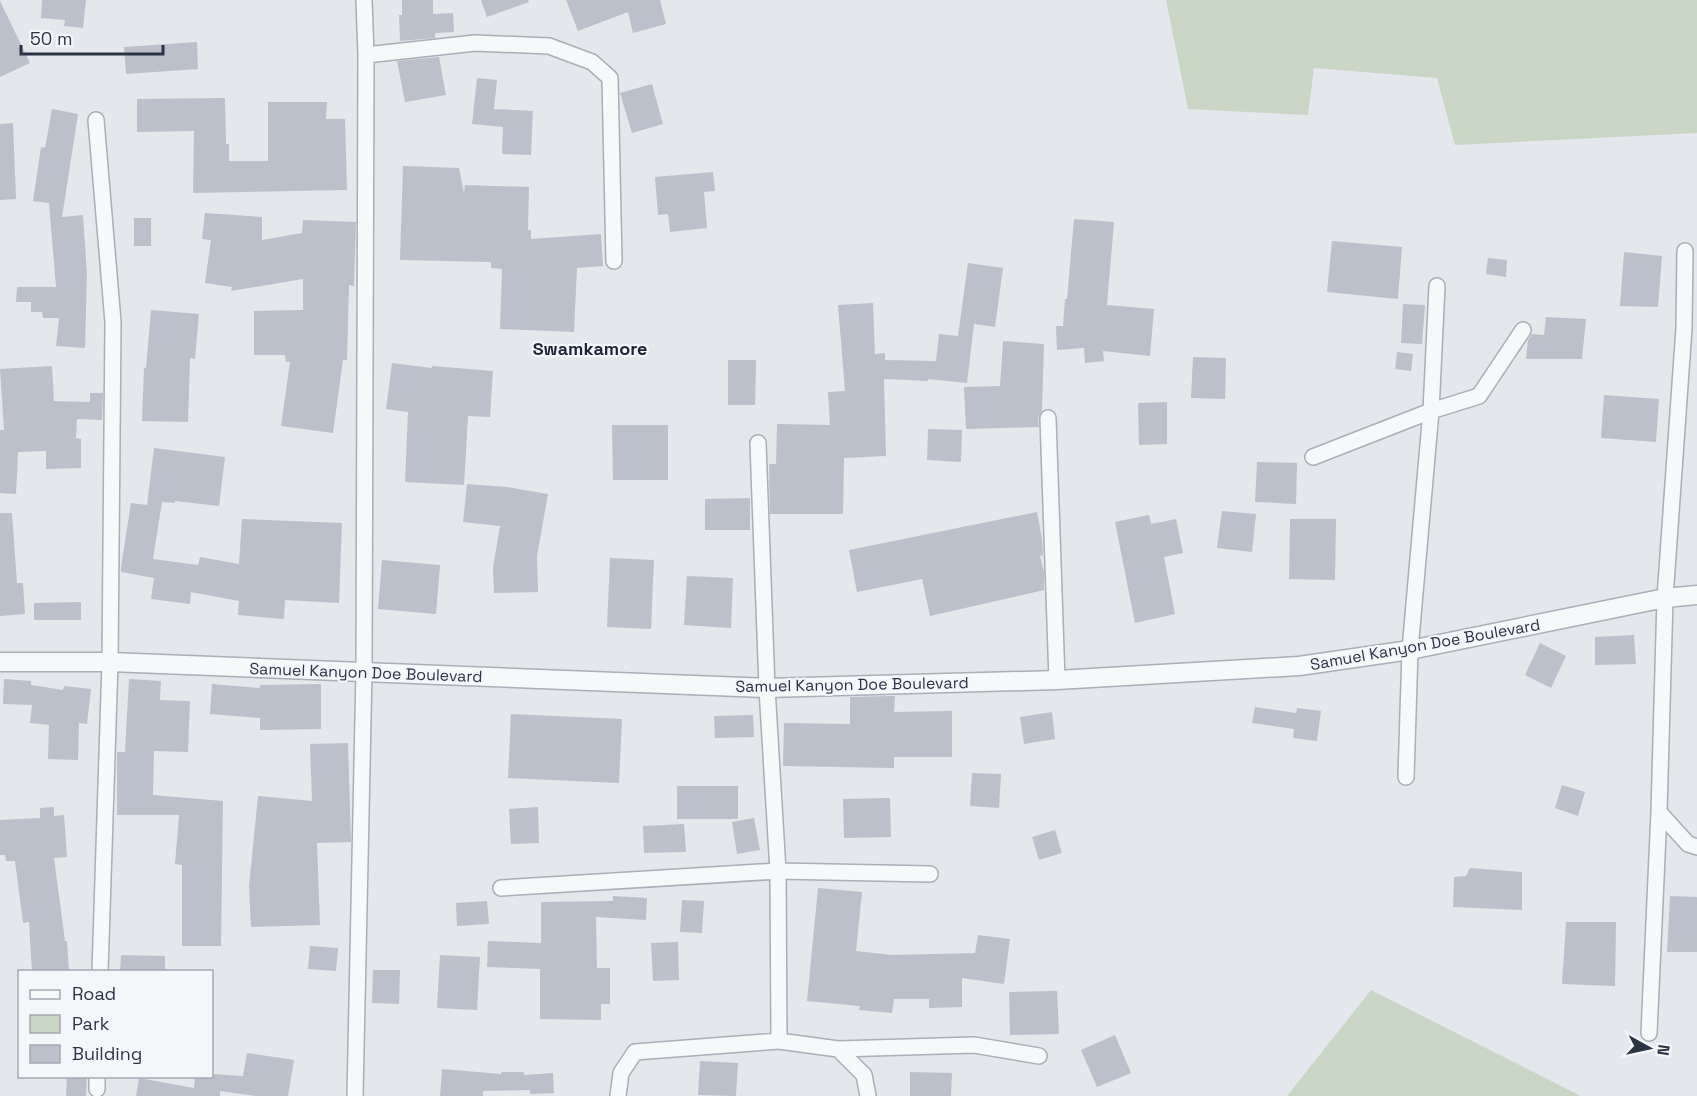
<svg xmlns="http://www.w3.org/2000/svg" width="1697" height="1096" font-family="'Space Grotesk',sans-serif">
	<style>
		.green { fill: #c9d6c5 }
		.building { fill: #bbc0ca }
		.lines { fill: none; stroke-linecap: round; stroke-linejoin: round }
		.minor-casing { stroke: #a9aeb7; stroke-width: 18 }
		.tertiary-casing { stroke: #a9aeb7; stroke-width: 21 }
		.minor { stroke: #f7f8fa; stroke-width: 15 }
		.tertiary { stroke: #f7f8fa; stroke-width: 18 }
		.labels { text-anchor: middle; stroke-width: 4.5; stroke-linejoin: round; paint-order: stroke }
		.street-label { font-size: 16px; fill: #2b3445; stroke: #f4f6f9 }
		.neighbourhood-label { font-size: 18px; font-weight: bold; fill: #1d2536; stroke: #f4f6f9 }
	</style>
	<rect width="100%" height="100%" fill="#e4e7ec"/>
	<path class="green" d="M1166 0H1697V133L1455 145 1437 78 1314 68 1308 115 1188 109Z
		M1371 990 1581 1096H1287Z"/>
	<path class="building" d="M42 0H86L83 28 64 26 65 20 41 18Z
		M402 0H433V14L453 13 454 32 435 33V38L400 41 399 15H402Z
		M481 0H528L529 2 487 17Z
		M566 0H660L666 24 633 33 628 12 578 31Z
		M0 1 30 63 0 77Z
		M197 42 198 69 126 74 124 47Z
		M439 57 446 95 405 102 397 61Z
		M477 78 497 80 494 109 533 111 531 155 502 154 503 127 472 124Z
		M652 84 663 124 632 133 620 93Z
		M225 98 226 144H229V161H268V102H327L326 119H345L347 190 193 193 194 131 137 132V99Z
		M52 109 78 114 62 217 83 215 87 274 85 348 56 346 59 318H43L42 312H31V302H16L17 287H56L49 203 33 201 41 147 45 148Z
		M13 123 16 199 0 200V124Z
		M403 166 459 168 464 193 465 185 529 187 528 230H531V239L601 234 603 266 577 268 574 332 500 329 502 269 491 268V262L400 260Z
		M713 172 715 191 704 192 707 228 670 232 668 214 658 215 655 177Z
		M205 213 262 217V240L302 233 303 220 356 222 354 286 349 285 347 360H343L333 433 281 426 290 362H286L285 355H254V311L303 310V279L231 291 232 287 205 283 211 240 202 239Z
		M134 218H151V246H134Z
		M1074 219 1114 222 1107 305 1154 309 1150 356 1103 351 1104 361 1085 363 1084 348 1057 350 1056 326H1063L1065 299H1067Z
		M1332 241 1402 247 1398 299 1327 292Z
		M1624 252 1662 256 1658 307 1620 306Z
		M1488 258 1507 260 1506 277 1486 274Z
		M968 263 1003 268 995 327 974 324 967 383 928 379V381L884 379 886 456 844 458 843 514H770L769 464H776L777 424 830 425 828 392 845 391 838 305 873 303 875 354 885 353V360L936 361 939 334 958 336Z
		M1403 304 1425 305 1422 344 1401 343Z
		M151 310 199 314 195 359 190 358 188 422 142 421 144 368H146Z
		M1546 317 1586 319 1582 359H1526L1528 340 1532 334 1544 335Z
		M1003 341 1044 344 1042 410 1038 418 1039 427 966 429 964 387 1000 386Z
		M1397 352 1413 354 1411 371 1395 369Z
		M1193 357 1226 358 1225 399 1191 398Z
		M728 360H756L755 405H728Z
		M392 363 432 368V366L493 371 490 417 468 416 464 485 405 482 408 412 386 409Z
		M52 366 54 401 90 402V393H103L102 420 77 419 76 438 81 439V468L46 469V451L18 452 16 494 0 493V430H4L0 369Z
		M1604 395 1659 399 1656 442 1601 438Z
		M1167 402V444L1139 445 1138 403Z
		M612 425H668V480H613Z
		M928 429 962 430 961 462 927 460Z
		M154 448 225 457 219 506 175 501V503L162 502 153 559 198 565 200 557 239 564 242 519 342 523 339 603 285 600 284 619 238 615 239 601 191 592 190 604 151 599 154 578 121 572V567L131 503 147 505Z
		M1257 462 1297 463 1296 504 1255 502Z
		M467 484 507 487 548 494 537 556 538 592 494 593 493 568 500 526 463 522Z
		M750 498V530H705V499Z
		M1222 511 1256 514 1252 552 1217 548Z
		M1037 512 1042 539 1043 555 1040 556 1044 572V590L930 616 922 579 857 592 849 550Z
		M0 513H12L17 583H23L25 614 0 616Z
		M1149 515 1151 524 1176 519 1183 553 1164 557 1175 614 1135 623 1115 522Z
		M1290 519H1336L1335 580 1289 579Z
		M610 558 654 560 651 629 607 627Z
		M382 560 440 565 436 614 378 609Z
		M687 576 733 578 731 628 684 625Z
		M81 602V620H34V603Z
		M1634 635 1636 664 1595 665V637Z
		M1540 643 1566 656 1551 688 1525 675Z
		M4 679 31 681V685L63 690 64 686 91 689 87 724 79 723 78 760 48 759 49 725 30 723 32 705 3 704Z
		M129 679 161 681 160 700 190 701 188 752 154 751 153 795 223 801 221 946H182V865L175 864 179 815H117V752H125Z
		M212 684 260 688V685L321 684V729L260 730V718L210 714Z
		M889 696H895L894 712 952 711V757H894V768L783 766 784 723 850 724V697Z
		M1255 707 1296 713 1297 708 1321 711 1317 741 1293 738 1294 729 1252 723Z
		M1052 712 1055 739 1024 744 1020 717Z
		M511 714 622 719 619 783 508 778Z
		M753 715 754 737 715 738 714 716Z
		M348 743 351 842 317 843 320 925 251 927 249 886 258 796 312 801 310 744Z
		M972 773 1001 774 999 808 970 806Z
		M1562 785 1585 792 1578 816 1555 808Z
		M677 786H738V819H677Z
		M890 798 891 837 844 838 843 799Z
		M54 807V816L64 815 67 857 54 858 65 941H67L69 972H32L29 922 23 923 15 861H6L5 855H0V820L40 818V808Z
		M538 807 539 843 511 844 509 809Z
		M754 818 760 850 737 854 732 822Z
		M684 824 686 852 644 853 643 826Z
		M1055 830 1062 853 1039 860 1032 837Z
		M1470 868 1522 872V910L1453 907 1454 877 1466 876Z
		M818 888 862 892 856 951 892 955 975 953 978 935 1010 939 1004 984 962 978V1007L929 1008V999H894L892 1013 859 1010 860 1006 807 1001Z
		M613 896 647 898 646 920 596 917 597 968H610V1004H601V1020L540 1019V969L487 967 488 941 541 943V902L613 901Z
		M1670 896 1697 897V952H1667Z
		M682 900 704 901 702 933 680 932Z
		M487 901 489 924 457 926 456 903Z
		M1566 922H1616L1615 986 1562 984Z
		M678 942 679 980 653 981 651 943Z
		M310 946 338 948 336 971 308 969Z
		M121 955 165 956V972H120Z
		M440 955 480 957 477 1010 437 1008Z
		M373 970H400L399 1004 372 1003Z
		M1057 991 1059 1034 1010 1035 1009 992Z
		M1115 1035 1131 1073 1097 1087 1081 1050Z
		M247 1053 294 1060 288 1096H256L220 1091V1096H136L139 1078 194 1088 195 1077H212V1074L243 1076Z
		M700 1061 738 1063 736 1096 698 1095Z
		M442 1069 501 1074V1072H524V1075L553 1073 554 1093 530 1094V1090L483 1091V1096H440Z
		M910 1072 952 1073 951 1096H910Z
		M67 1077H87L86 1096H66Z"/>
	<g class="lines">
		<g class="minor-casing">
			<path id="minor" d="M366 55 475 43 549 46 592 62 610 78 614 261
				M96 120 113 322 110 662 100 972
				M1048 418 1057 680
				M758 443 767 688 778 871 779 1041
				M1313 457 1431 411 1479 396 1523 330
				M1406 777 1410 650 1431 411 1437 286
				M1659 812 1688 844 1697 847
				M501 888 778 871 930 874
				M1649 1033 1659 812 1665 598 1684 328 1685 251
				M838 1049 974 1045 1039 1056
				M97 1089V1076
				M355 1096 364 671 366 55 364 0
				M618 1096 621 1073 635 1052 779 1041 838 1049 864 1075 868 1096"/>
		</g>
		<g class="tertiary-casing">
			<path id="tertiary" d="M0 662H110L767 688 1057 680 1299 666 1410 650 1665 598 1697 595"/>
		</g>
		<use href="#minor" class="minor"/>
		<use href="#tertiary" class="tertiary"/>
	</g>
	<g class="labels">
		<g class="street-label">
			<text transform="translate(1425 644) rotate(-10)" y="6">Samuel Kanyon Doe Boulevard</text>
			<text transform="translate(366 672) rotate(2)" y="6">Samuel Kanyon Doe Boulevard</text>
			<text transform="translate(852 684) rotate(-1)" y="6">Samuel Kanyon Doe Boulevard</text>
		</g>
		<g class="neighbourhood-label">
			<text x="590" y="355">Swamkamore</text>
		</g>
	</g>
	<rect x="18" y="970" width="195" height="108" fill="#f4f6f9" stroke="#a4a8b1" stroke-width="1.5"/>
	<rect x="30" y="990" width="30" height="9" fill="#f7f8fa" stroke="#a4a8b1" stroke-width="1.5"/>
	<text x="72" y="1000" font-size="18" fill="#2b3445">Road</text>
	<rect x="30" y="1015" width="30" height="18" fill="#c9d6c5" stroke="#a4a8b1" stroke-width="1.5"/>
	<text x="72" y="1030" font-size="18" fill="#2b3445">Park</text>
	<rect x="30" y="1045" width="30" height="18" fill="#bbc0ca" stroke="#a4a8b1" stroke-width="1.5"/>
	<text x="72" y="1060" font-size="18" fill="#2b3445">Building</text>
	<g transform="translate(1649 1048) rotate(98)" stroke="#f4f6f9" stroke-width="4.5" paint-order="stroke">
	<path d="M0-4.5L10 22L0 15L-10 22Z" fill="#2b3445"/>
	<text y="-9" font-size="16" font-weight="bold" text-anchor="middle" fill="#2b3445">N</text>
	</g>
	<path d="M21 45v9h142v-9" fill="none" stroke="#2b3445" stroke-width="3"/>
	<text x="30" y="45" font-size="18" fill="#2b3445" stroke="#f4f6f9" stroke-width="4.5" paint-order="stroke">50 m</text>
</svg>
